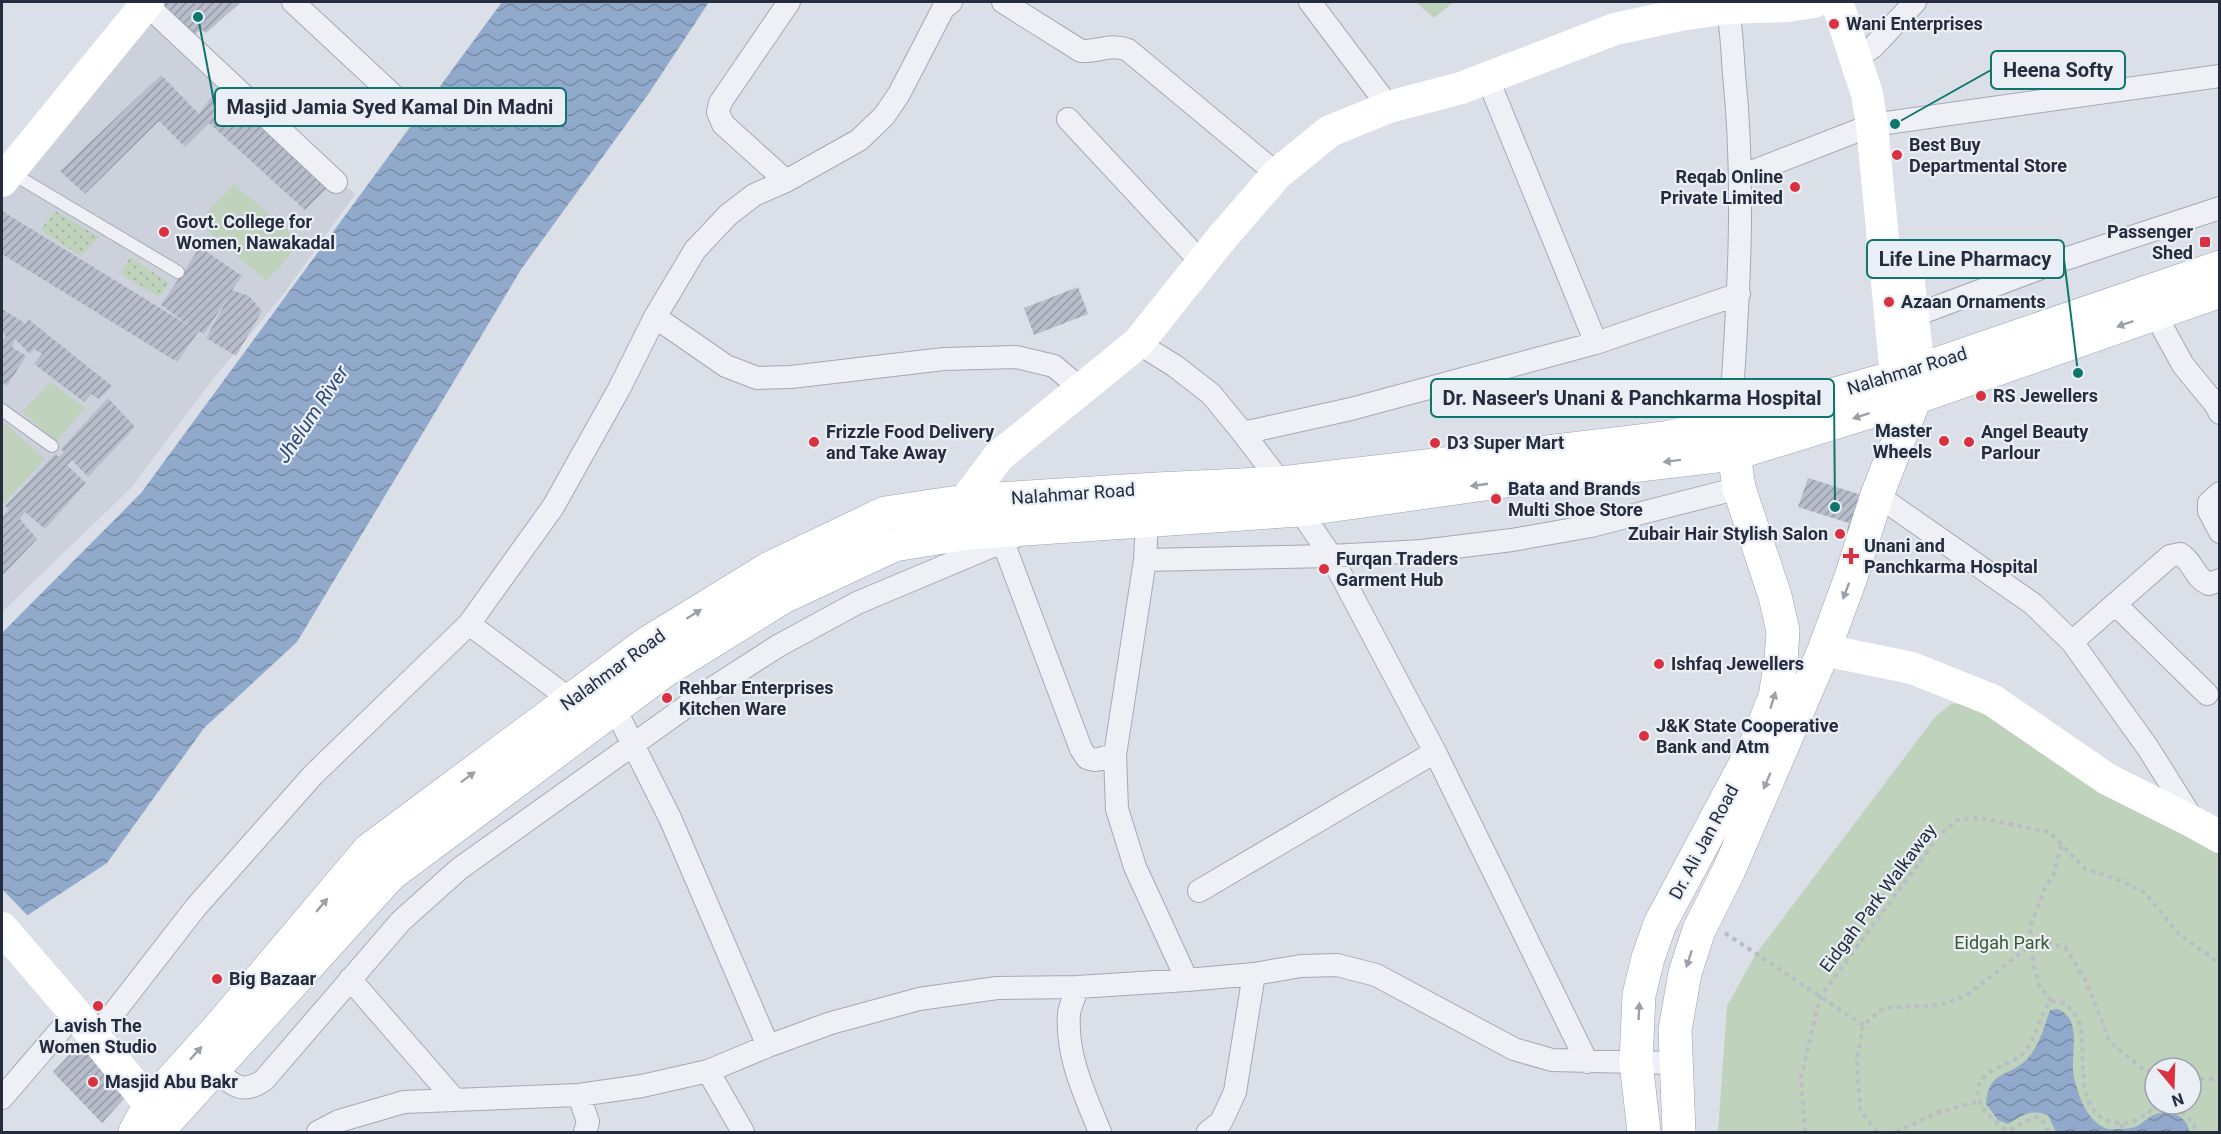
<svg xmlns="http://www.w3.org/2000/svg" width="2221" height="1134" font-family="Roboto,sans-serif">
	<style>
		.built { fill: #ccd1dc }
		.grass { fill: url(#grass-dots) }
		.park { fill: #bfd2bb; fill-rule: evenodd }
		.water { fill: url(#water-waves) }
		.pier { fill: #dbdfe7 }
		.building { fill: url(#building-hatch) }
		.lines { fill: none; stroke-linecap: round; stroke-linejoin: round }
		.lane-casing { stroke: #a4a9b4; stroke-width: 14 }
		.street-casing { stroke: #a4a9b4; stroke-width: 24 }
		.primary-casing { stroke: #99a2b4; stroke-width: 34 }
		.path { stroke: #b9bdc5; stroke-width: 4; stroke-dasharray: 4.5 4.5; stroke-linecap: butt }
		.lane { stroke: #eef0f5; stroke-width: 12 }
		.street { stroke: #eef0f5; stroke-width: 22 }
		.secondary { stroke: #fff; stroke-width: 32 }
		.primary { stroke: #fff; stroke-width: 33 }
		.oneway { fill: #9ca0a8 }
		.poi-dot { fill: #da3140; stroke: #eaeef5; stroke-width: 2 }
		.labels { text-anchor: middle; stroke-width: 4.5; stroke-linejoin: round; paint-order: stroke }
		.poi-label { font-size: 18px; font-weight: bold; fill: #242c3e; stroke: #eaeef5; text-anchor: start }
		.street-label { font-size: 18px; fill: #242c3e; stroke: #eaeef5 }
		.park-label { font-size: 18px; fill: #355b30; stroke: #eaeef5 }
		.water-label { font-size: 20px; font-style: italic; fill: #2a4775; stroke: #eaeef5 }
		.leader { fill: none; stroke: #0f766e; stroke-width: 2 }
		.callout-dot { fill: #0f766e; stroke: #eaeef5; stroke-width: 2 }
		.callout { fill: #eaeef5; stroke: #0f766e; stroke-width: 2 }
		.callout-label { font-size: 20px; text-anchor: middle; font-weight: bold; fill: #242c3e }
	</style>
	<defs>
		<pattern id="grass-dots" width="8" height="8" patternUnits="userSpaceOnUse" patternTransform="scale(1.5)"><rect width="8" height="8" fill="#bfd2bb"/><path d="M2 2h.1M6 6h.1" fill="none" stroke="#a4b4a2" stroke-width="1.8" stroke-linecap="round"/></pattern>
		<pattern id="water-waves" width="16" height="10" patternUnits="userSpaceOnUse" patternTransform="scale(1.5)"><rect width="16" height="10" fill="#91aacb"/><path d="M0 5q4-4 8 0t8 0" fill="none" stroke="#768ba6"/></pattern>
		<pattern id="building-hatch" width="6" height="6" patternUnits="userSpaceOnUse" patternTransform="scale(1.5)"><rect width="6" height="6" fill="#b7bdca"/><path d="M-1 1l2-2M0 6l6-6M5 7l2-2" fill="none" stroke="#959aa5"/></pattern>
	</defs>
	<rect width="100%" height="100%" fill="#dbdfe7"/>
	<path class="built" d="M147 11 355 194 282 296 210 383 131 488 3 611 2 609V188Z"/>
	<path class="grass" d="M56 211 99 237 81 256 40 230Z
		M130 257 169 283 159 297 121 274Z"/>
	<path class="park" d="M1416 2H1454L1434 18Z
		M234 184 301 242 267 281 198 222Z
		M51 382 85 408 56 442 22 412Z
		M5 423 45 459 2 505V427Z
		M1965 703 2219 845V1132H1718L1727 1006 1756 954 1935 717 1951 704ZM2155 1068H2191V1104H2155Z"/>
	<path class="water" d="M502 2H709L649 93 522 268 297 642 204 728 107 863 2 932V633L141 493Z
		M2058 1009C2084 1021 2069 1054 2074 1077 2078 1095 2086 1118 2103 1127 2107 1130 2112 1129 2117 1129 2144 1130 2140 1119 2159 1113 2172 1110 2189 1118 2189 1132H2056L2048 1115C2029 1109 2024 1115 2008 1124L1998 1120 1986 1104C1989 1068 2009 1079 2028 1058 2040 1044 2044 1027 2050 1010Z"/>
	<path class="pier" d="M2 889 29 917 2 935Z"/>
	<path class="building" d="M161 2H241L206 33 201 29 191 38Z
		M161 75 199 114 222 82 330 185 305 210 209 123 185 147 159 121 85 194 60 171Z
		M2 211 191 327 161 305 200 247 242 276 232 290 249 296 262 311 236 356 206 338 229 296 204 334 199 331 177 362 2 254Z
		M1078 287 1088 314 1034 335 1024 308Z
		M2 309 26 324 28 319 112 386 99 399 91 394 84 402 34 364 42 354 34 349 30 354 15 339 12 347 26 356 7 386 2 382V342L6 336 2 332Z
		M108 398 135 427 88 477 72 460 67 465 86 483 45 529 25 512 20 519 37 539 2 576V517L9 509 5 506 55 454 59 457 64 452 61 449Z
		M1808 478 1874 499 1862 536 1847 531 1849 523 1798 507Z
		M85 1038 131 1091 102 1123 53 1072Z"/>
	<g class="lines">
		<g class="lane-casing">
			<path id="lane" d="M10 172 178 272
				M2 410 52 446"/>
		</g>
		<g class="street-casing">
			<path id="street" d="M293 2 395 97
				M1003 2 1081 51C1099 52 1110 43 1128 50L1277 174
				M1310 2 1389 107
				M1726 2C1732 25 1732 50 1734 74 1746 190 1738 307 1730 424
				M146 4 336 182
				M1856 58 1873 47 1915 2
				M1487 77 1596 343
				M1068 119 1202 263
				M1741 176 1872 125 2220 76
				M786 181 859 140 884 116 899 94 943 9 951 2
				M2155 314 2183 365 2215 404 2220 413
				M1913 316 2065 259 2220 208
				M655 317 726 366 757 378 791 377 944 359 1016 357 1054 366 1081 389
				M1138 343 1175 366 1211 394 1243 433 1281 483 1331 556 1435 752 1587 1062
				M1243 433 1351 409 1596 343 1739 294
				M2220 493 2209 503V511L2220 532
				M1877 495 2033 604 2072 642 2148 748 2195 823
				M1147 521 1145 560 1115 755 1117 809 1135 867 1187 980
				M1003 542 1081 749 1087 758 1095 760 1115 755
				M1145 560 1331 556 1422 551 1512 540 1591 526 1739 488
				M2115 604 2207 694
				M469 624 571 700
				M2072 642 2170 556 2180 554C2193 561 2194 578 2209 584L2220 580
				M608 695 670 818 768 1046
				M1199 891 1435 752
				M350 979 455 1100
				M1078 987C1075 996 1070 1005 1069 1014 1066 1056 1085 1095 1100 1132
				M95 1037 196 907 313 775 469 624 553 507 619 389 655 317 695 250 728 215 754 195 786 181 723 124 718 112 720 103 789 2
				M213 1068C232 1084 241 1096 264 1080L401 921 459 869 708 691 778 646 857 603 1014 537
				M708 1071 743 1132
				M579 1095 588 1122 585 1132
				M2 1098 75 1013
				M318 1132 339 1121 404 1102 579 1095 642 1086 708 1071 768 1046 831 1023 919 999 997 988 1078 987 1187 980 1254 974 1301 966 1337 965 1376 975 1514 1049 1552 1060 1675 1063
				M1208 1132 1221 1122 1235 1092 1254 974"/>
		</g>
		<g class="primary-casing">
			<path id="primary" d="M135 1132 150 1104 222 1024 369 850 646 644 768 569 885 513 965 501 1157 489 1281 483 1665 438 1730 424 1919 370 2220 267
				M160 1132 165 1123 391 874 664 671 783 597 894 545 968 533 1299 510 1520 479 1733 454 1915 398 2220 291
				M1644 1132 1636 1062 1639 995 1648 958 1660 924 1756 744 1775 697 1781 660 1783 631 1775 596 1739 488 1731 432
				M1679 1132 1675 1030 1685 973 1699 930 1729 870 1824 650 1851 577 1877 495 1915 398"/>
		</g>
		<path class="path" d="M1725 933 1863 1025
			M2051 1001 2039 985 2033 963 2030 927 2045 888 2054 873 2061 845
			M2191 1079H2220
			M2122 1124 2123 1132
			M1805 1132 1801 1077 1820 997 1939 836 1957 820 1980 818 2049 832 2085 869 2116 879 2144 892 2179 934 2220 964
			M1877 1132 1860 1110 1857 1062 1863 1025 1884 1008 1939 1005 1966 996 2032 944 2040 941 2065 947 2086 981 2110 1042 2143 1069 2155 1072
			M1896 1132 1939 1112 1979 1101
			M2048 1132 2046 1125 2039 1117C2024 1119 2020 1128 2007 1130 1987 1117 1962 1092 1990 1072 2000 1065 2014 1062 2022 1054 2037 1040 2038 1016 2051 1001L2065 1003C2072 1011 2080 1019 2081 1030 2086 1062 2073 1117 2118 1123 2137 1126 2146 1109 2161 1107 2166 1106 2174 1108 2179 1108L2194 1124 2196 1132"/>
		<use href="#lane" class="lane"/>
		<use href="#street" class="street"/>
		<path class="secondary" d="M1837 2 1867 94 1872 125 1896 376
			M2 181 148 2
			M1906 257 1919 370
			M967 523 965 501 999 456 1138 343 1221 239 1277 174 1330 131 1389 107 1461 88 1615 29 1680 15 1728 8 1787 6 1814 2
			M1824 650 1912 668 1992 700 2107 779 2195 823 2220 837
			M2 928 75 1013 165 1123"/>
		<use href="#primary" class="primary"/>
	</g>
	<defs><path id="oneway-solid" d="M-6-.8H1V-3.2L6.5 0L1 3.2V.8H-6Z" transform="scale(1.5)"/></defs>
	<g class="oneway">
		<use href="#oneway-solid" transform="translate(2125 324) rotate(161)"/>
		<use href="#oneway-solid" transform="translate(1861 416) rotate(162)"/>
		<use href="#oneway-solid" transform="translate(1672 461) rotate(173)"/>
		<use href="#oneway-solid" transform="translate(1479 485) rotate(172)"/>
		<use href="#oneway-solid" transform="translate(1846 591) rotate(111)"/>
		<use href="#oneway-solid" transform="translate(694 614) rotate(-32)"/>
		<use href="#oneway-solid" transform="translate(1773 700) rotate(-73)"/>
		<use href="#oneway-solid" transform="translate(468 777) rotate(-37)"/>
		<use href="#oneway-solid" transform="translate(1767 781) rotate(113)"/>
		<use href="#oneway-solid" transform="translate(322 905) rotate(-50)"/>
		<use href="#oneway-solid" transform="translate(1689 959) rotate(108)"/>
		<use href="#oneway-solid" transform="translate(1639 1011) rotate(-87)"/>
		<use href="#oneway-solid" transform="translate(196 1053) rotate(-48)"/>
	</g>
	<g class="poi-dot">
		<circle cx="1834" cy="24" r="6"/>
		<circle cx="1897" cy="155" r="6"/>
		<circle cx="1795" cy="187" r="6"/>
		<circle cx="164" cy="232" r="6"/>
		<rect x="2199" y="236" width="12" height="12" rx="3"/>
		<circle cx="1889" cy="302" r="6"/>
		<circle cx="1981" cy="396" r="6"/>
		<circle cx="1944" cy="441" r="6"/>
		<circle cx="814" cy="442" r="6"/>
		<circle cx="1969" cy="442" r="6"/>
		<circle cx="1435" cy="443" r="6"/>
		<circle cx="1496" cy="499" r="6"/>
		<circle cx="1840" cy="534" r="6"/>
		<path d="M1848 547h6v6h6v6h-6v6h-6v-6h-6v-6h6z"/>
		<circle cx="1324" cy="569" r="6"/>
		<circle cx="1659" cy="664" r="6"/>
		<circle cx="667" cy="698" r="6"/>
		<circle cx="1644" cy="736" r="6"/>
		<circle cx="217" cy="979" r="6"/>
		<circle cx="98" cy="1006" r="6"/>
		<circle cx="93" cy="1082" r="6"/>
	</g>
	<g class="labels">
		<g class="poi-label">
			<text x="1846" y="30">Wani Enterprises</text>
			<text x="1909" y="151">Best Buy<tspan x="1909" dy="21">Departmental Store</tspan></text>
			<text x="1783" y="183" text-anchor="end">Reqab Online<tspan x="1783" dy="21">Private Limited</tspan></text>
			<text x="176" y="228">Govt. College for<tspan x="176" dy="21">Women, Nawakadal</tspan></text>
			<text x="2193" y="238" text-anchor="end">Passenger<tspan x="2193" dy="21">Shed</tspan></text>
			<text x="1901" y="308">Azaan Ornaments</text>
			<text x="1993" y="402">RS Jewellers</text>
			<text x="1932" y="437" text-anchor="end">Master<tspan x="1932" dy="21">Wheels</tspan></text>
			<text x="826" y="438">Frizzle Food Delivery<tspan x="826" dy="21">and Take Away</tspan></text>
			<text x="1981" y="438">Angel Beauty<tspan x="1981" dy="21">Parlour</tspan></text>
			<text x="1447" y="449">D3 Super Mart</text>
			<text x="1508" y="495">Bata and Brands<tspan x="1508" dy="21">Multi Shoe Store</tspan></text>
			<text x="1828" y="540" text-anchor="end">Zubair Hair Stylish Salon</text>
			<text x="1864" y="552">Unani and<tspan x="1864" dy="21">Panchkarma Hospital</tspan></text>
			<text x="1336" y="565">Furqan Traders<tspan x="1336" dy="21">Garment Hub</tspan></text>
			<text x="1671" y="670">Ishfaq Jewellers</text>
			<text x="679" y="694">Rehbar Enterprises<tspan x="679" dy="21">Kitchen Ware</tspan></text>
			<text x="1656" y="732">J&amp;K State Cooperative<tspan x="1656" dy="21">Bank and Atm</tspan></text>
			<text x="229" y="985">Big Bazaar</text>
			<text x="98" y="1032" text-anchor="middle">Lavish The<tspan x="98" dy="21">Women Studio</tspan></text>
			<text x="105" y="1088">Masjid Abu Bakr</text>
		</g>
		<g class="street-label">
			<text transform="translate(1907 371) rotate(-17)" y="6">Nalahmar Road</text>
			<text transform="translate(1073 494) rotate(-4)" y="6">Nalahmar Road</text>
			<text transform="translate(613 670) rotate(-36)" y="6">Nalahmar Road</text>
			<text transform="translate(1704 842) rotate(-62)" y="6">Dr. Ali Jan Road</text>
			<text transform="translate(1878 898) rotate(-53)" y="6">Eidgah Park Walkaway</text>
		</g>
		<g class="park-label">
			<text x="2002" y="949">Eidgah Park</text>
		</g>
		<g class="water-label">
			<text transform="translate(312 414) rotate(-56)" y="7">Jhelum River</text>
		</g>
	</g>
	<path class="leader" d="M1895 124L1991 70M198 17L215 107M2078 373L2064 259M1835 507L1834 398"/>
	<g class="callout-dot">
		<circle cx="1895" cy="124" r="6"/>
		<circle cx="198" cy="17" r="6"/>
		<circle cx="2078" cy="373" r="6"/>
		<circle cx="1835" cy="507" r="6"/>
	</g>
	<g class="callout">
		<rect x="1991" y="51" width="134" height="38" rx="6"/>
		<rect x="215" y="88" width="351" height="38" rx="6"/>
		<rect x="1867" y="240" width="197" height="38" rx="6"/>
		<rect x="1431" y="379" width="403" height="38" rx="6"/>
	</g>
	<g class="callout-label">
		<text x="2058" y="77">Heena Softy</text>
		<text x="390" y="114">Masjid Jamia Syed Kamal Din Madni</text>
		<text x="1965" y="266">Life Line Pharmacy</text>
		<text x="1632" y="405">Dr. Naseer's Unani &amp; Panchkarma Hospital</text>
	</g>
	<rect width="2221" height="1134" fill="none" stroke="#242c3e" stroke-width="6"/>
	<g transform="translate(2173 1086) rotate(161)"><circle r="28" fill="#eaeef5" stroke="#9ba0ac" stroke-width="1.5"/>
	<path d="M0-4.5L10 22L0 15L-10 22Z" fill="#da3140"/>
	<text y="-9" font-size="16" font-weight="bold" text-anchor="middle" fill="#242c3e">N</text>
	</g>
</svg>
